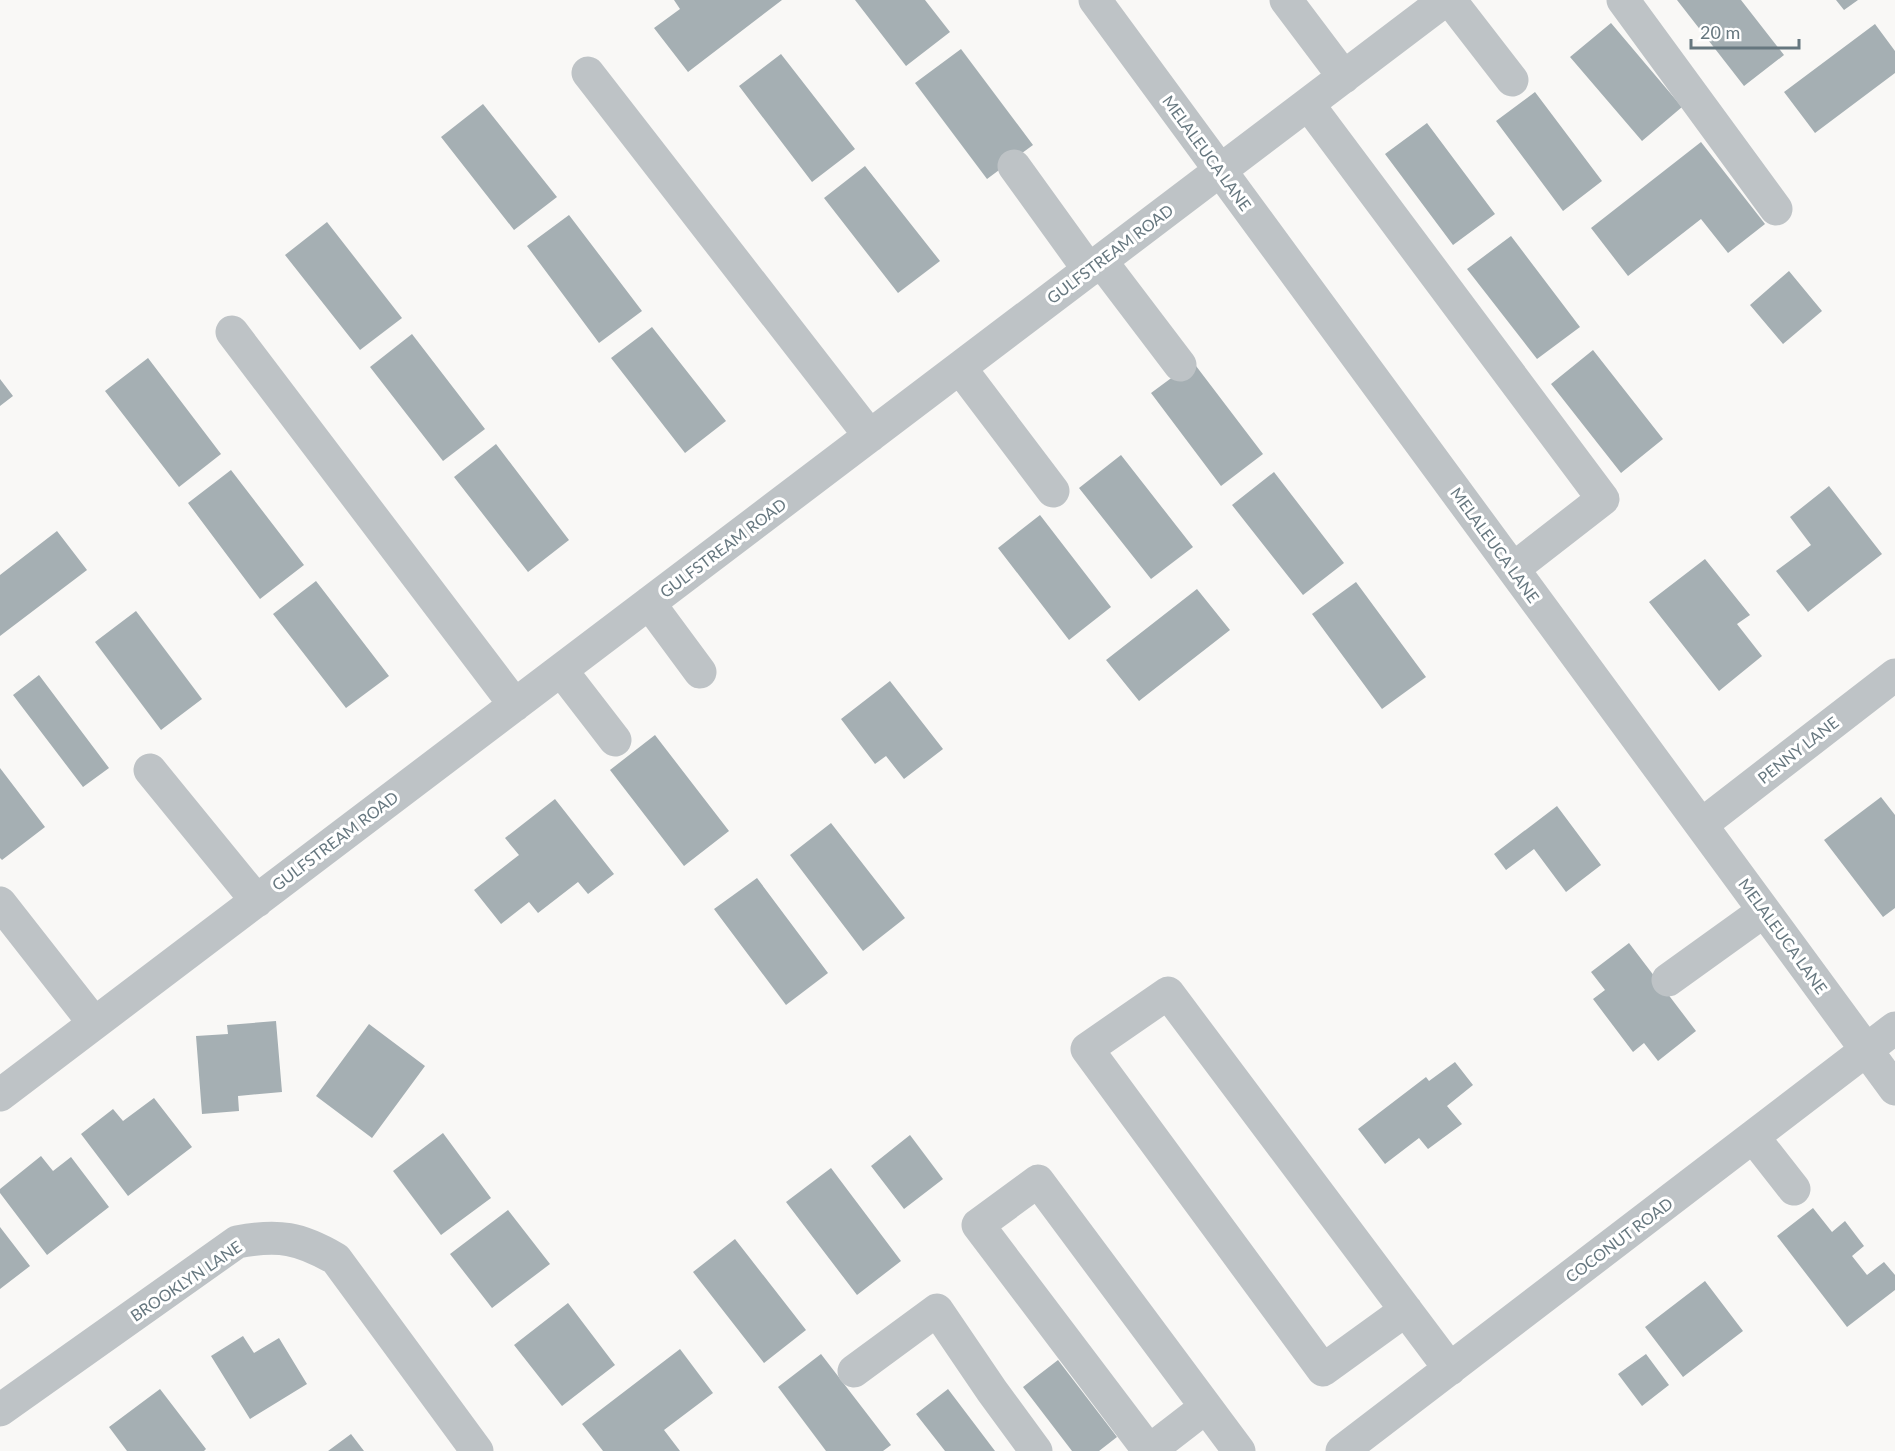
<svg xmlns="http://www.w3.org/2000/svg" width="1895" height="1451" font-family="Lato,sans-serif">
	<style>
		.building { fill: #a5afb3 }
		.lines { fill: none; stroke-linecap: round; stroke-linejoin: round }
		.minor { stroke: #bec3c6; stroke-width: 33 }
		.labels { text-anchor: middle; stroke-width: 6; stroke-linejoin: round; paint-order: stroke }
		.street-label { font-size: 16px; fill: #66777f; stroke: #fff }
	</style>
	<rect width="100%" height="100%" fill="#f9f8f6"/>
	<path class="building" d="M674 0H782L688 72 654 28 680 9Z
		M855 0H925L950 32 906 66Z
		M1677 0H1741L1784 55 1744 86Z
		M1836 0H1858L1844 10Z
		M1611 23 1682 107 1642 141 1570 57Z
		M1875 24 1895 51V73L1815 133 1784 92Z
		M961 49 1033 145 987 179 915 83Z
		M781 54 855 149 812 182 739 86Z
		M1535 92 1602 181 1563 211 1496 121Z
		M483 104 557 197 514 230 441 137Z
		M1427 123 1495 214 1453 245 1385 154Z
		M1701 142 1765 224 1728 253 1701 219 1628 276 1591 228Z
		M865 166 940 261 898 293 824 198Z
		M569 215 642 311 599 343 527 246Z
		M327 222 402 318 360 350 285 255Z
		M1511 236 1580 327 1537 359 1467 269Z
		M1789 271 1822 311 1783 344 1750 305Z
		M652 327 726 421 685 453 611 358Z
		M412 334 485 429 443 461 370 367Z
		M1593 350 1663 439 1621 473 1551 384Z
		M148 358 221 454 179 487 105 391Z
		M1193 362 1263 454 1221 486 1151 393Z
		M0 379 13 396 0 406Z
		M496 444 569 540 528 572 454 477Z
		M1121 455 1193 547 1151 579 1079 488Z
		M231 470 304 565 260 599 188 503Z
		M1274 472 1344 563 1303 595 1232 505Z
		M1829 486 1882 554 1808 612 1776 571 1811 545 1790 517Z
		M1040 515 1111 607 1069 640 998 548Z
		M57 531 87 570 0 636V575Z
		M1705 559 1750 615 1737 624 1762 656 1719 691 1649 602Z
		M316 581 389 676 346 708 273 614Z
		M1356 582 1426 677 1382 709 1312 614Z
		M1197 589 1230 630 1139 701 1106 660Z
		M136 611 202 699 161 730 95 642Z
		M39 675 109 768 83 787 13 695Z
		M890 681 943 749 904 779 886 756 875 764 841 719Z
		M655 735 729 831 684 866 610 770Z
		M0 768 45 827 2 860 0 858Z
		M1881 797 1895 815V908L1883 917 1824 840Z
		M555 799 614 874 588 894 578 882 538 913 529 902 501 924 474 890 519 855 505 838Z
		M1557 806 1601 865 1566 892 1534 849 1506 870 1494 854Z
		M831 823 905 918 863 951 790 855Z
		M757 878 828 973 786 1005 714 909Z
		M1629 943 1696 1031 1658 1061 1644 1043 1633 1052 1593 999 1605 990 1591 972Z
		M276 1021 282 1092 238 1096 239 1111 202 1114 196 1036 228 1034 227 1025Z
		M369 1024 425 1066 372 1138 316 1096Z
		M1455 1062 1473 1085 1447 1106 1462 1124 1428 1149 1419 1138 1385 1164 1358 1129 1426 1077 1429 1081Z
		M154 1098 192 1147 128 1196 81 1134 113 1109 123 1121Z
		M443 1133 491 1198 441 1235 393 1171Z
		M910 1135 943 1179 904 1209 871 1166Z
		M41 1156 53 1171 71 1157 109 1207 47 1255 0 1193V1189Z
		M831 1168 901 1261 857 1295 786 1202Z
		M1813 1208 1832 1232 1845 1221 1864 1246 1852 1256 1867 1275 1884 1262 1895 1275V1290L1847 1327 1777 1236Z
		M508 1210 550 1264 492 1308 450 1254Z
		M0 1227 30 1266 0 1289Z
		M735 1239 806 1330 764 1363 693 1272Z
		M1705 1281 1743 1331 1683 1377 1645 1327Z
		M568 1303 615 1365 562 1406 514 1345Z
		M243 1336 254 1353 279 1338 307 1384 250 1419 211 1356Z
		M680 1349 713 1393 664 1430 680 1451H603L582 1424Z
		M821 1354 891 1445 883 1451H826L778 1387Z
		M1646 1354 1669 1385 1642 1406 1618 1374Z
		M1058 1360 1117 1437 1099 1451H1072L1023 1387Z
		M160 1389 206 1449 204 1451H127L109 1427Z
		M948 1389 995 1451H945L916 1414Z
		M351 1434 364 1451H328Z"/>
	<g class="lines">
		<path class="minor" d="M1095 0 1895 1089
			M1286 0 1344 77
			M1450 0 1512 80
			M1623 0 1776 209
			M588 73 870 436
			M1308 104 1603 499 1513 569
			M1014 166 1089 270
			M1101 261 1180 365
			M232 332 515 705
			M960 368 1053 491
			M649 603 700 672
			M561 670 615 740
			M150 770 257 901
			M1701 825 1895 675
			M0 903 94 1023
			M1668 980 1764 911
			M0 1095 1445 0
			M1754 1138 1794 1189
			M1406 1310 1323 1370 1087 1049 1168 993 1450 1369
			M854 1371 937 1310 992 1391 1036 1451
			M1206 1407 1149 1451 978 1225 1038 1181 1239 1451
			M0 1410 237 1242C279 1234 300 1238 336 1259L477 1451
			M1342 1451 1895 1028"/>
	</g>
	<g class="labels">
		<g class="street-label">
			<text transform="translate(1207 153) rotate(54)" y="6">MELALEUCA LANE</text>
			<text transform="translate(1110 254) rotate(-37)" y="6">GULFSTREAM ROAD</text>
			<text transform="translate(1495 545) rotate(54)" y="6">MELALEUCA LANE</text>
			<text transform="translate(723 548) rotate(-37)" y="6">GULFSTREAM ROAD</text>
			<text transform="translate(1798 750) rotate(-38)" y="6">PENNY LANE</text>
			<text transform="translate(335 841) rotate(-37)" y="6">GULFSTREAM ROAD</text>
			<text transform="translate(1783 936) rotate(54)" y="6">MELALEUCA LANE</text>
			<text transform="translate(1619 1240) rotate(-37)" y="6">COCONUT ROAD</text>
			<text transform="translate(186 1281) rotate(-34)" y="6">BROOKLYN LANE</text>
		</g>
	</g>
	<path d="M1691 39v9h108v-9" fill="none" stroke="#66777f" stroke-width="3"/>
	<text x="1700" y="39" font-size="18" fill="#66777f" stroke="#ffffff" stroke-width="4.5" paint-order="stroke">20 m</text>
</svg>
